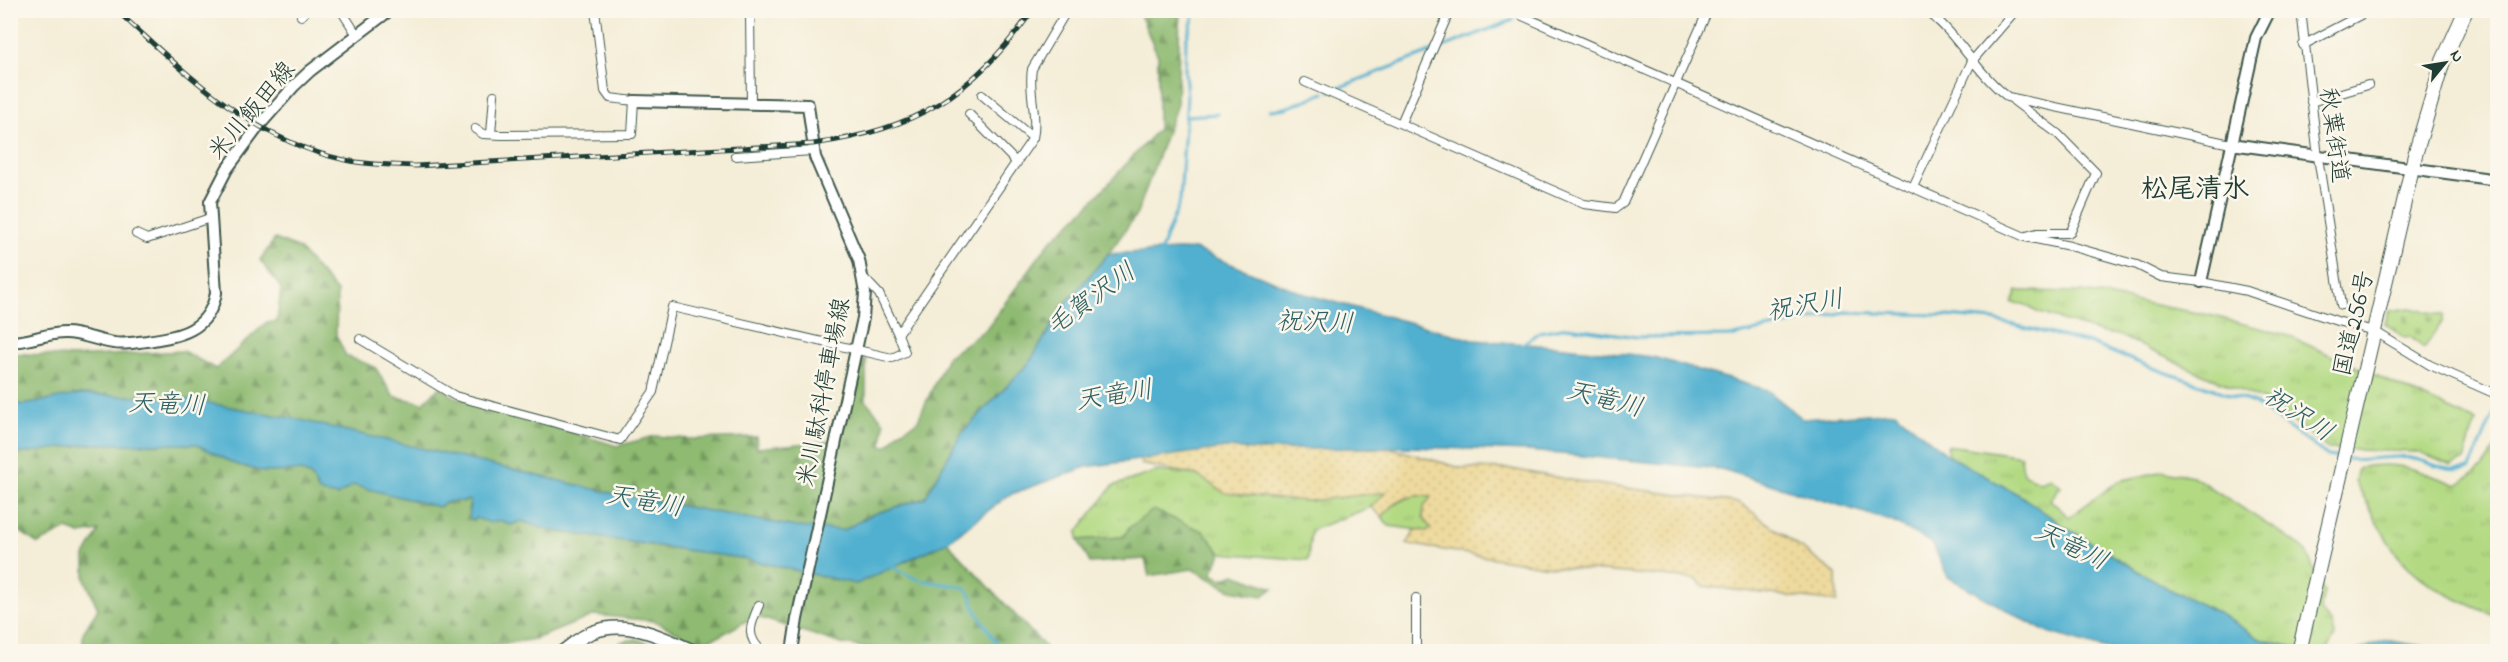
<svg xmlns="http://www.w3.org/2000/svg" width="2508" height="662" font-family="'Indie Flower','Klee One',sans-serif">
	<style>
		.grass { fill: url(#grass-tufts); stroke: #698c5c; stroke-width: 1.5 }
		.forest { fill: url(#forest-firs); stroke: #567c52; stroke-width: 1.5 }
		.sand { fill: url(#sand-dots); stroke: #868c69; stroke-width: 1.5 }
		.cemetery { fill: url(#cemetery-stones); stroke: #698c5c; stroke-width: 1.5 }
		.water { fill: #51b0d0; stroke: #387682; stroke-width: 1.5 }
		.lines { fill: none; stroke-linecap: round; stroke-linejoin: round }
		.stream { stroke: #51b0d0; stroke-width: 3 }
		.street-casing { stroke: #3f574c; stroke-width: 10 }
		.secondary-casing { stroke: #3f574c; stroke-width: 14 }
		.primary-casing { stroke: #3f574c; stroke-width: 15 }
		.highway-casing { stroke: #3f574c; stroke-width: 16 }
		.street { stroke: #fff; stroke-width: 8 }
		.secondary { stroke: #fff; stroke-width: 10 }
		.primary { stroke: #fff; stroke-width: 12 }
		.highway { stroke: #fff; stroke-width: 14 }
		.rail-casing { stroke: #1f3d34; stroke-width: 5 }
		.rail { stroke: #fbf7ec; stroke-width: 3; stroke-dasharray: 9; stroke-linecap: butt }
		.labels { text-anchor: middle; stroke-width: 5; stroke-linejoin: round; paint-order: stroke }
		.street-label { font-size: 24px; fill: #1f3d34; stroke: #fbf7ec }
		.water-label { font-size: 26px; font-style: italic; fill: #2e6063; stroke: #fbf7ec }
		.quarter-label { font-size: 27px; font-weight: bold; fill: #1f3d34; stroke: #fbf7ec }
	</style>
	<defs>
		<pattern id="grass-tufts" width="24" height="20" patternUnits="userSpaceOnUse" patternTransform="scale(1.5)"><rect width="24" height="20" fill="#b3da83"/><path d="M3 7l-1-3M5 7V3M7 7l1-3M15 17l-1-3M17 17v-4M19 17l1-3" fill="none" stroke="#9abc72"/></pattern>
		<pattern id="forest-firs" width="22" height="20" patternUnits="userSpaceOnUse" patternTransform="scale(1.5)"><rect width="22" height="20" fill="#8eba71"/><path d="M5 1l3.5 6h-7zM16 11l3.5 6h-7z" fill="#73985e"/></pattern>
		<pattern id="sand-dots" width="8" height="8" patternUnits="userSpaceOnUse" patternTransform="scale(1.5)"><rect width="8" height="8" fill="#eeda9e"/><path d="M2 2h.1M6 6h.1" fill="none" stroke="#ccbc89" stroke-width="1.8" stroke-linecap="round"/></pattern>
		<pattern id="cemetery-stones" width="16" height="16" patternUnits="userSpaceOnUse" patternTransform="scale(1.5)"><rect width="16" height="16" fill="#b3da83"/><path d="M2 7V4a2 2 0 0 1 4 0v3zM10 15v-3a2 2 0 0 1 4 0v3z" fill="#9abc72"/></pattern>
	</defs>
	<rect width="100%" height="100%" fill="#fbf7ec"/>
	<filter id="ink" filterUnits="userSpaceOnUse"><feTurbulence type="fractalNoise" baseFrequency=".0167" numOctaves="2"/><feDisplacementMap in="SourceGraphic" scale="12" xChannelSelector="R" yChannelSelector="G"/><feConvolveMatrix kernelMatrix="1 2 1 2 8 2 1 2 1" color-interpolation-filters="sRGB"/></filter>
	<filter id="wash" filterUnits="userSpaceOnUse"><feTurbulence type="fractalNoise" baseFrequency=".008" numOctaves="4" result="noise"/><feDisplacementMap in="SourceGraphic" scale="24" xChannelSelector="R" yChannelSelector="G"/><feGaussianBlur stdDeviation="1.35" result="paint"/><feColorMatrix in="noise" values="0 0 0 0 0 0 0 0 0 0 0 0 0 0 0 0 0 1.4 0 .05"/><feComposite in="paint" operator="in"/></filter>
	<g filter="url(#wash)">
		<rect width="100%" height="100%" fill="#f4edd7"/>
		<path class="grass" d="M2017 291 2083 292 2209 315 2286 335 2476 421 2464 460 2451 466 2419 452 2328 449 2270 403 2180 364 2118 335 2103 333 2037 312 2024 304 2012 303Z
			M1947 445 2021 456 2023 474 2040 482 2050 478 2061 486 2050 500 2069 517 2119 481 2164 471 2193 476 2293 541 2306 552 2324 592 2320 611 2332 624 2335 636 2328 648 2322 652 2310 651 2260 639 2217 612 2165 587 2068 529 2021 496 1949 456Z
			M2497 446V616C2461 602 2425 587 2399 557 2384 539 2367 502 2355 481L2358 468C2399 459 2420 472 2457 485L2482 468Z
			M1158 471 1197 475 1226 493 1280 499 1309 501 1387 492 1371 507 1311 530 1308 560 1221 553 1203 531 1130 527 1123 537 1078 540V531L1113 486Z
			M1418 495 1432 497 1424 507 1423 517 1431 527 1427 531 1389 526 1382 517C1392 504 1403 498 1418 495Z"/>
		<path class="forest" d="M1138 10 1180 11 1177 104 1137 214 1108 254 1066 303 1029 363 961 434 925 498 871 515 844 531 796 527 611 493 296 419 186 399 81 394 23 405 11 402V353L73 357 183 351 216 369 267 322H277L281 288 260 260 275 239 299 249 337 292 336 335 346 356 375 367 393 396 423 403 440 387 455 397 617 446 655 436 690 439 756 437 757 448 831 441 838 445 863 358 866 359V401L884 422 882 446H888L899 432 917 422 947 357 986 329 1049 243 1089 205 1158 129V56Z
			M89 444H196L235 464 264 472 300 471 311 476 337 496 353 485 439 507 454 500 464 502 471 500 468 510C478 520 487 524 500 520L510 525 522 521 548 530 740 558 856 584 947 542 1049 651H890L842 644 755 616 719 636 699 643 654 621 595 615 535 639 488 646 480 651H83V633L98 609 85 579V556L99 531 80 534 67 529 38 544 19 531 11 538V455Z
			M1153 510 1203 531 1221 553 1212 574 1222 579 1235 574 1273 588 1263 596 1231 590 1192 569 1149 576 1145 559 1090 563 1078 540 1123 537 1130 527Z
			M636 639 671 651H622L619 642Z"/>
		<path class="sand" d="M1314 447 1394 449 1461 468 1511 469 1588 483 1740 503 1836 574 1837 602 1703 586 1696 579 1543 566 1407 544 1415 530 1427 531 1431 528 1423 518 1424 507 1431 497C1410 493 1395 500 1382 517L1371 507 1386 492 1309 501 1280 499 1225 493 1197 475 1141 464 1140 456 1226 448 1255 450Z"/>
		<path class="cemetery" d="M2410 308 2444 315 2443 321 2424 348 2410 337 2405 338 2385 323 2389 311Z"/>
		<path class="water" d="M1194 249 1305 294 1474 340 1565 347 1653 357 1767 390 1803 419 1895 412 1949 456 2021 496 2068 529 2165 587 2217 612 2260 639 2310 651H2113L2044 631 1948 577 1932 543 1891 521 1721 469 1529 451 1411 447 1255 450 1226 448 1086 467 1009 495 947 542 856 584 740 558 548 530 522 521 510 525 500 520 491 523 476 518 473 520 469 517 470 500C459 503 448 498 439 507L353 485 337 496 319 492 311 476 300 471 264 472 235 464 196 444H89L11 455 10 402 23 405 81 394 186 399 296 419 611 493 796 527 844 530 871 515 925 498 961 434 1029 363 1066 303 1108 254Z
			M2385 640 2451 651H2356Z"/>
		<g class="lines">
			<path class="stream" d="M1534 12 1537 10
				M1330 91 1513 20
				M1270 110 1286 108 1324 93
				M1186 116 1217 114
				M1159 255 1180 201 1187 96 1185 72 1186 40 1196 10
				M1520 346 1539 332 1568 327 1637 337 1734 336 1845 312 1936 315 1993 320 2089 343 2150 367 2254 403 2328 456 2341 458
				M2348 459C2370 462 2392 453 2415 459 2437 464 2447 474 2470 468L2495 411
				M889 566 919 580 964 587 971 595 975 609 1002 652"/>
		</g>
	</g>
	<g filter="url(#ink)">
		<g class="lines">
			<g class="street-casing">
				<path id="street" d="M341 10 357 35
					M750 10 751 104
					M1509 10 2025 237 2070 246 2137 265 2161 277 2201 282 2247 291 2337 321 2374 331 2430 365 2498 395
					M1925 10C1956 31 1976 73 2008 97L2231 144
					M2301 10 2318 157 2341 305
					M301 16 307 10
					M2303 45 2370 10
					M1305 82 1575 200 1584 204 1616 208 1623 203 1708 10
					M982 95 1033 138
					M2014 101 2058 134 2096 173 2071 231 2068 233H2037L2026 236
					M2311 102 2368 85
					M969 114 1017 163
					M1401 123 1450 10
					M475 129 483 134 501 135 632 134 634 101 610 98 605 91 595 10
					M491 134 494 95
					M735 156 813 151
					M1913 187 1972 61 2016 10
					M136 234 147 239 210 218
					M863 277 879 294 898 334
					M360 339 455 396 620 440 653 392 672 307 892 358 905 352 898 334 1033 138C1038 115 1028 92 1032 69L1067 10
					M759 605C751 624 744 636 763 652
					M1416 652V598"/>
			</g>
			<g class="secondary-casing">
				<path id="secondary" d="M634 101 808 105 815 157 859 260 865 293 863 318 797 619 792 652
					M2231 144 2498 180
					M2201 282 2256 38 2270 10
					M10 342C29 342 46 333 65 333 82 333 98 341 114 343 124 345 137 342 147 341 180 336 209 331 216 293L210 202 227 169 258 127 294 86 310 71 390 10"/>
			</g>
			<g class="primary-casing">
				<path id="primary" d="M562 652C572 645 581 636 593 632 628 618 665 639 696 652"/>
			</g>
			<g class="highway-casing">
				<path id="highway" d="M2299 652 2415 155 2443 61 2466 10"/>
			</g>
			<use href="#street" class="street"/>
			<use href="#secondary" class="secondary"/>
			<use href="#primary" class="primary"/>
			<use href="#highway" class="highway"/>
			<g class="rail-casing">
				<path id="rail" d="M116 10C187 74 257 146 356 162 376 165 396 165 416 166L813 144C917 129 971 96 1033 10"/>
			</g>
			<use href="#rail" class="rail"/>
		</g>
	</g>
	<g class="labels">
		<g class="street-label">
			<text transform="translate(251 110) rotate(-50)" y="8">米川飯田線</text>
			<text transform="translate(2335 135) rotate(82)" y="8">秋葉街道</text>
			<text transform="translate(2353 323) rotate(-77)" y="8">国道256号</text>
			<text transform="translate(823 392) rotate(-79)" y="8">米川駄科停車場線</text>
		</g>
		<g class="water-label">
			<text transform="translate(1090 298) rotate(-36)" y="9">毛賀沢川</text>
			<text transform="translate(1805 304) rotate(-10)" y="9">祝沢川</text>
			<text transform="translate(1315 321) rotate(2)" y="9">祝沢川</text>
			<text transform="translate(1114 394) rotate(-9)" y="9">天竜川</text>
			<text transform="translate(1605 398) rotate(14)" y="9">天竜川</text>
			<text transform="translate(167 403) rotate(2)" y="9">天竜川</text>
			<text transform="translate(2299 413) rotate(33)" y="9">祝沢川</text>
			<text transform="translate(645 500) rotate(10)" y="9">天竜川</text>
			<text transform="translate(2072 545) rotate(26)" y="9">天竜川</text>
		</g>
		<g class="quarter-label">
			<text x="2195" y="197">松尾清水</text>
		</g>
	</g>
	<rect width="2508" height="662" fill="none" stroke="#fbf7ec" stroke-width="36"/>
	<g transform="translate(2445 63) rotate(60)" stroke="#fbf7ec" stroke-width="4.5" paint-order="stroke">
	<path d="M0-4.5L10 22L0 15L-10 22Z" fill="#1f3d34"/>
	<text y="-9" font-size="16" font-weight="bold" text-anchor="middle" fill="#1f3d34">N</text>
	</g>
</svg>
